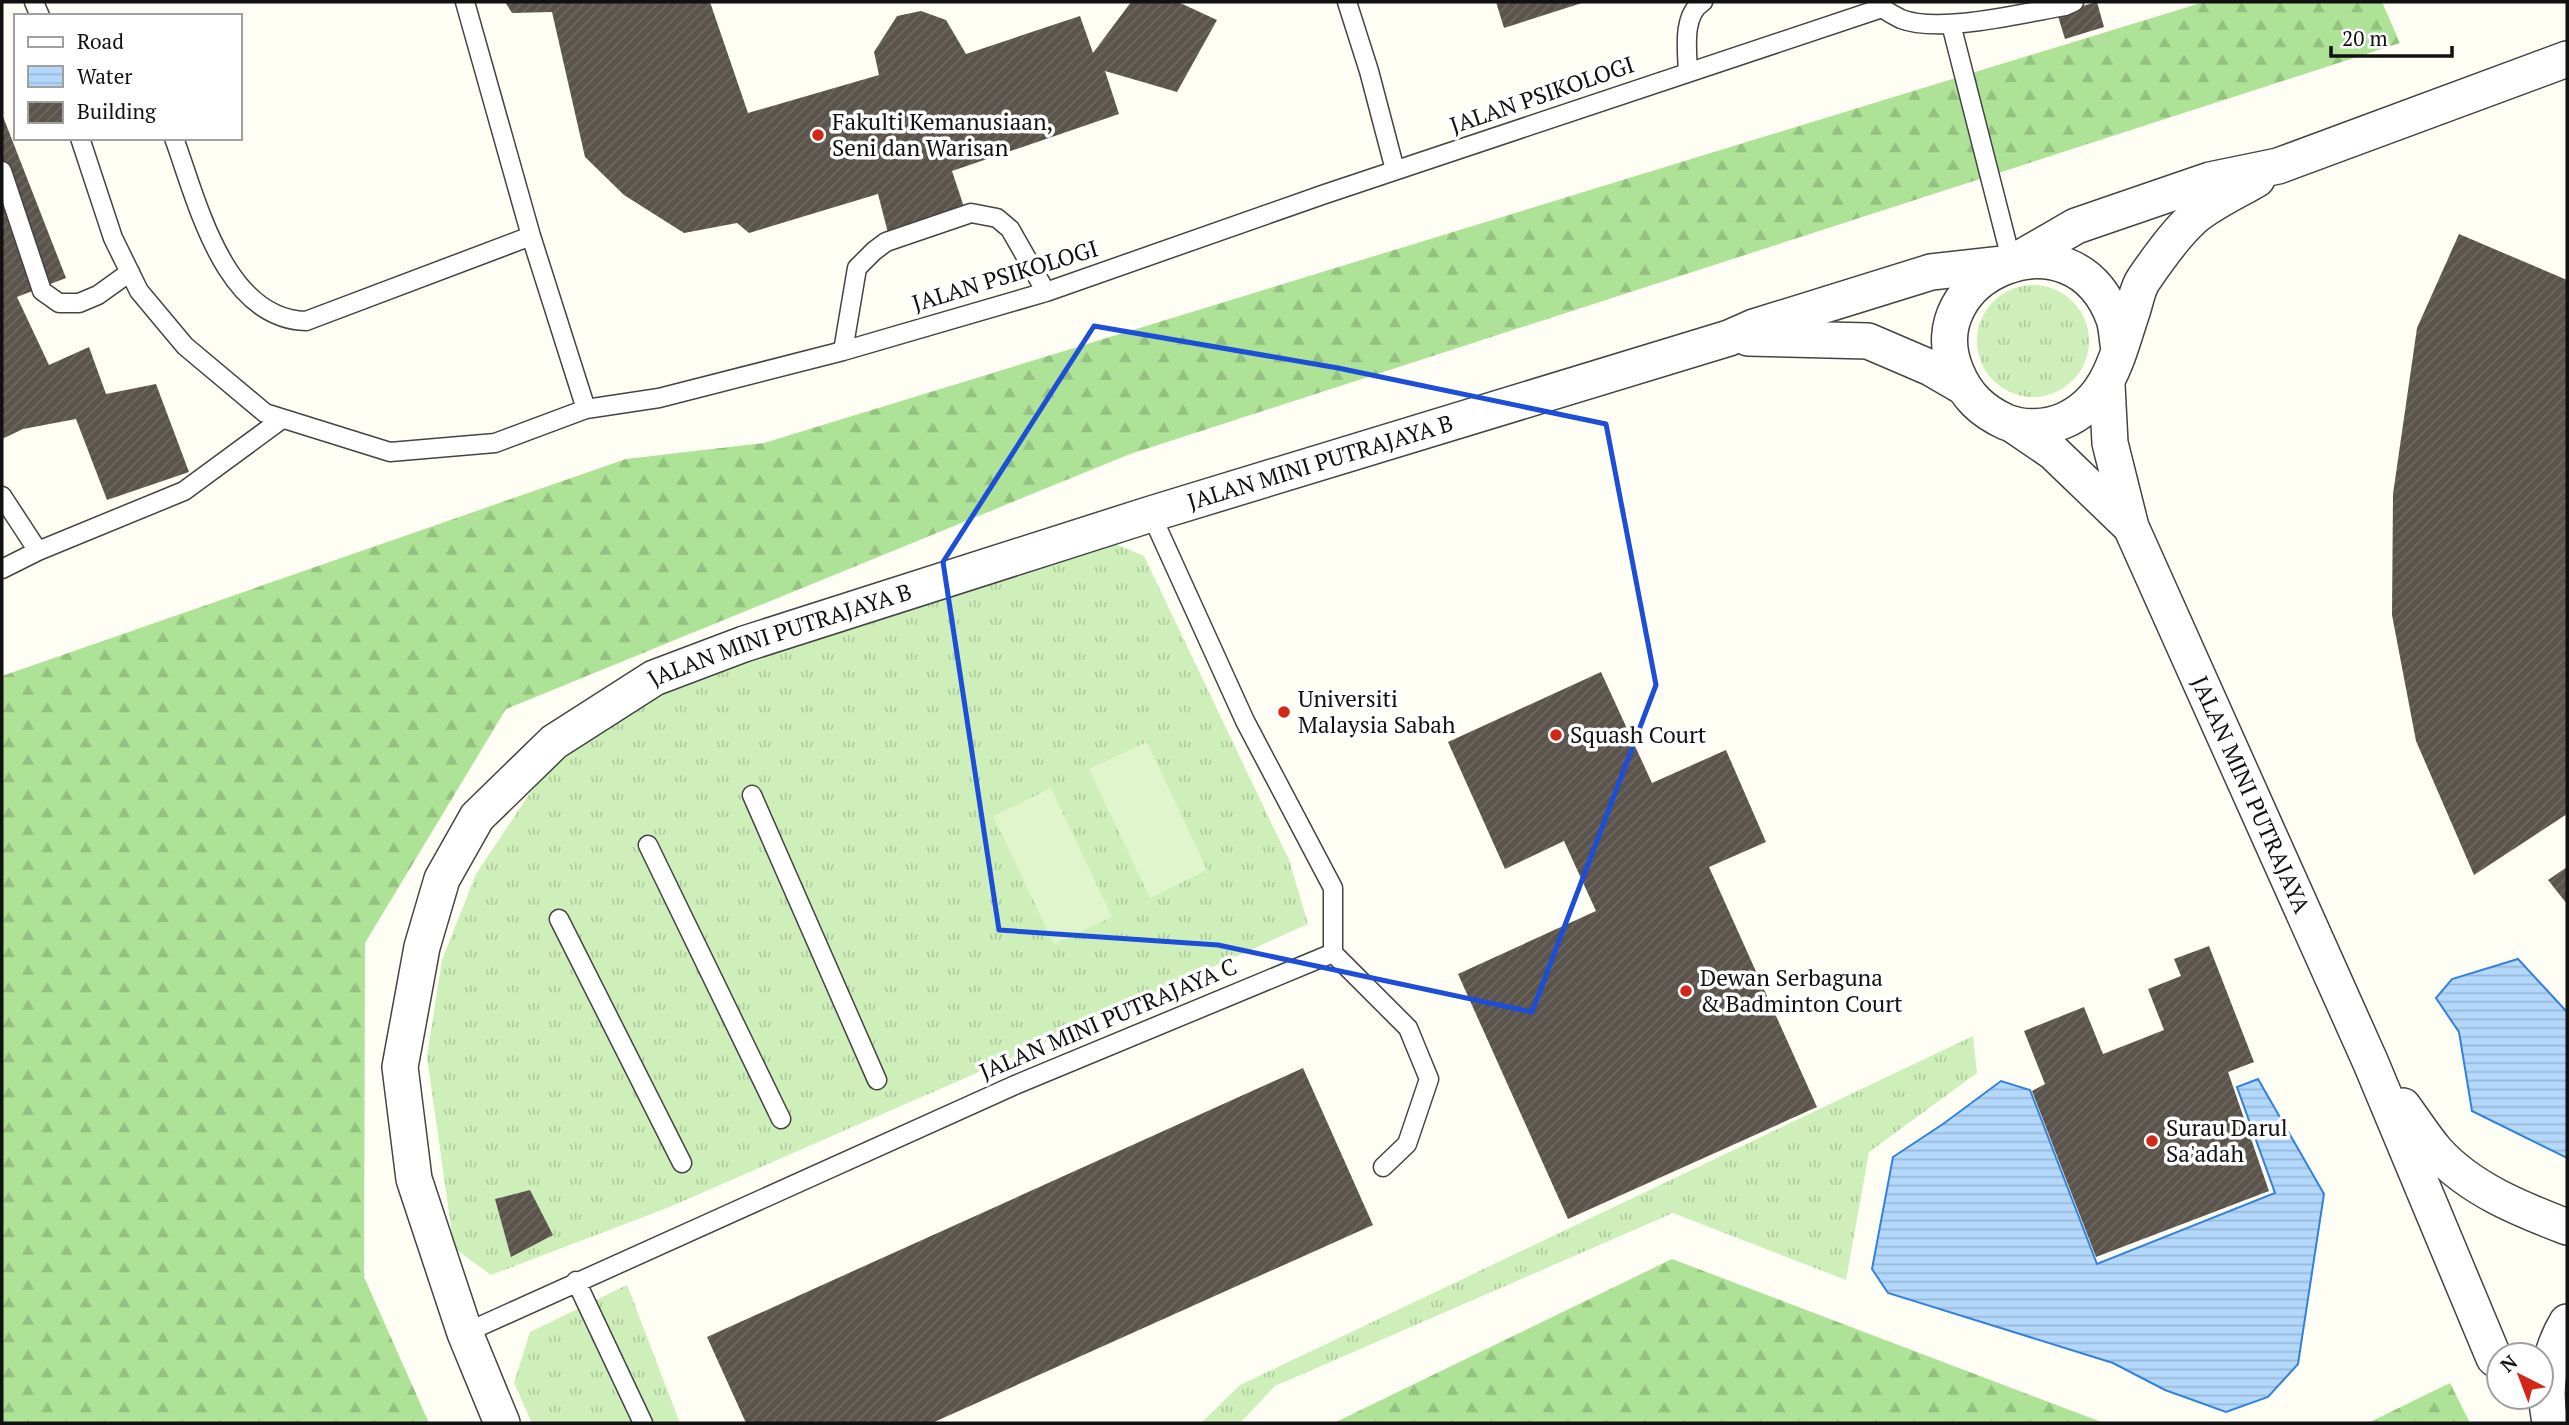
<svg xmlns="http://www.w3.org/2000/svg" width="2569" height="1425" font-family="'PT Serif',serif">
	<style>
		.grass { fill: url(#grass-tufts) }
		.forest { fill: url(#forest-firs) }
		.pitch { fill: #e1f5cc }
		.water { fill: url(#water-rules); stroke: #3282dc; stroke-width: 2 }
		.building { fill: url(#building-hatch) }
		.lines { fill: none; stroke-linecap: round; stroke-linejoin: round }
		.service-casing { stroke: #444; stroke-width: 21 }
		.minor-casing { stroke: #444; stroke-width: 38 }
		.service { stroke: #fff; stroke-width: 18 }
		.minor { stroke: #fff; stroke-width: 35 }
		.marked { fill: none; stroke: #1d4ed8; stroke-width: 5; stroke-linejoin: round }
		.poi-dot { fill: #d22718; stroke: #fff; stroke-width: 2.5 }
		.labels { text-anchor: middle; stroke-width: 7; stroke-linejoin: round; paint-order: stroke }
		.street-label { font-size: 23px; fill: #111; stroke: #fff }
		.poi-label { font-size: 23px; fill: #111; stroke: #fff; text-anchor: start }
	</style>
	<defs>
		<pattern id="grass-tufts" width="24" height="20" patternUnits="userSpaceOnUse" patternTransform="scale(1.75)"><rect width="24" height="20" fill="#ceefb9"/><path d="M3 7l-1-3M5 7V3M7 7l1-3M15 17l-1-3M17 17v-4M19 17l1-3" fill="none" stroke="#b0cc9e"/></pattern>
		<pattern id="forest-firs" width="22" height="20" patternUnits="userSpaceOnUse" patternTransform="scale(1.75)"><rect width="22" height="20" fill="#aee296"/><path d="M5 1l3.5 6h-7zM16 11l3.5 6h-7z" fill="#95c180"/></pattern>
		<pattern id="water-rules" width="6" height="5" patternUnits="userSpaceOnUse" patternTransform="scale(1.75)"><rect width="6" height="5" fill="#b3d8fc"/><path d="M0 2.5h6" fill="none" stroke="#99b8d7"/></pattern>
		<pattern id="building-hatch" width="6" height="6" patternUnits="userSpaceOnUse" patternTransform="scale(1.75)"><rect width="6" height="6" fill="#5b544c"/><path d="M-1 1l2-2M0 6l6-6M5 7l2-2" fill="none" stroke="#6e6862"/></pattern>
	</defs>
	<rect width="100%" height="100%" fill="#fffef5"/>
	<path class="grass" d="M1977 341a56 56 0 1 1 112 0a56 56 0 1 1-112 0Z
		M1111 542 1144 556 1289 860 1308 924 979 1072 667 1208 491 1275 454 1248 427 1057 442 960 476 874 550 763 661 688Z
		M1973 1036 1977 1073 1869 1152 1846 1280 1673 1213 1275 1386 1240 1423H1201L1240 1385Z
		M627 1285 680 1423H532L514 1383 530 1332Z"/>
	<path class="forest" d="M2204 2H2382L2400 43 1130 454 506 709 365 943 364 1277 429 1423H2V676L626 459 764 443Z
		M1672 1259 2104 1423H1334Z
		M2450 1383 2470 1423H2368Z"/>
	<path class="pitch" d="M1147 742 1207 870 1150 898 1089 769Z
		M1051 788 1112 917 1054 944 993 816Z"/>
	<path class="water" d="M2518 959 2567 1012V1158L2472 1111 2459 1032 2436 998 2452 979Z
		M2258 1079 2324 1194 2298 1364 2268 1397 2226 1412 2165 1390 2113 1363 1888 1293 1872 1269 1893 1157 1943 1124 2001 1081 2030 1090 2097 1264 2275 1193 2237 1087Z"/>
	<path class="building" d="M505 2H710L748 113 879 75 874 52 897 16 921 11 946 20 966 54 1080 16 1093 53 1131 2H1178L1217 20 1177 92 1105 71 1119 114 952 171 965 210 888 233 878 194 749 233 737 223 684 233 624 195 585 157 552 12 512 13Z
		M1496 2H1585L1504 28Z
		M2097 2 2104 27 2065 39 2057 13Z
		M2 114 66 278 17 297 49 365 89 347 106 394 156 384 189 472 107 500 76 419 23 429 2 439Z
		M2459 234 2567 280V814L2474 875 2416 741 2392 615 2393 494 2417 328Z
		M1601 672 1652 783 1726 750 1766 842 1709 867 1817 1107 1568 1219 1458 974 1596 911 1564 841 1505 869 1448 742Z
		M2567 867V904L2548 880Z
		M2209 946 2254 1062 2228 1072 2269 1191 2096 1257 2032 1091 2045 1084 2024 1031 2084 1007 2103 1054 2164 1030 2148 989 2181 976 2174 959Z
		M1303 1068 1373 1225 932 1423H746L707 1337Z
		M530 1190 553 1235 511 1257 495 1199Z"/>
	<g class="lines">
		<g class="service-casing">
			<path id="service" d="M34 2 40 16
				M465 2 531 236 586 409
				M1347 2 1369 71 1395 170
				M1951 24 2012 263
				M1688 72C1687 50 1682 14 1703 2
				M80 138 113 238 139 291 185 346 265 413 390 452 495 443 586 409 659 398 843 351 1046 292 1325 194 1882 8C1888 12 1895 16 1901 19 1940 34 2023 13 2065 6L2074 2
				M174 138C197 201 224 319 306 321L531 236
				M2 171 42 291 59 303H79L98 295 130 272
				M843 351 857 268 874 251 886 242 971 213 997 218 1010 229 1046 292
				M2 496 38 551
				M2 569 38 551 184 491 282 419
				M752 795 877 1080
				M648 845 781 1119
				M559 919 682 1163
				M1333 953 1408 1028 1429 1079 1407 1144 1383 1167
				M576 1281 643 1423
				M465 1333 1015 1085 1333 953V888L1245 721 1151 514"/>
		</g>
		<g class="minor-casing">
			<g id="minor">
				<path d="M1748 338 1868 341 1931 368 1962 386"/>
				<path d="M2119 350C2117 340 2117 328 2114 319 2073 206 1916 276 1956 371 1966 396 1982 411 2006 422 2023 429 2046 428 2063 421 2110 401 2118 353 2133 309 2136 299 2138 287 2144 279 2157 260 2173 237 2190 221 2204 206 2239 190 2257 179"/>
				<path id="s1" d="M2107 385 2110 443 2131 527 2370 1061 2494 1358 2499 1362"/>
				<path d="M2012 424 2053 452 2131 527"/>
				<path d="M2403 1106C2414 1121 2424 1137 2436 1151 2470 1189 2520 1209 2567 1227"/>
				<path id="s2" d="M502 1423 465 1333 414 1179 400 1067 422 947 442 879 477 817 554 742 654 678 744 644 1151 514 1729 338 1754 327 1931 272 2012 263 2076 226 2210 180 2278 166 2567 59"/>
				<path d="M2550 1423C2543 1388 2549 1352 2567 1322"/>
			</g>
		</g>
		<use href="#service" class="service"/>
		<use href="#minor" class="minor"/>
	</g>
	<path class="marked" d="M1094 326 1338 368 1606 424 1656 685 1532 1012 1218 945 999 930 943 562Z"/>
	<g class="poi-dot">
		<circle cx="818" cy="135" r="7"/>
		<circle cx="1284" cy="712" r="7"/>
		<circle cx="1556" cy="735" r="7"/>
		<circle cx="1686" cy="991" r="7"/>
		<circle cx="2152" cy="1141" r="7"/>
	</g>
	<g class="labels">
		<g class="street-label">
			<text transform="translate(1542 95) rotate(-19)" y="8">JALAN PSIKOLOGI</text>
			<text transform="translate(1005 276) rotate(-17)" y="8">JALAN PSIKOLOGI</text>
			<text dy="8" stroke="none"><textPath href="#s2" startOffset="1563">JALAN MINI PUTRAJAYA B</textPath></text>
			<text dy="8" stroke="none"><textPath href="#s2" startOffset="996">JALAN MINI PUTRAJAYA B</textPath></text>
			<text dy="8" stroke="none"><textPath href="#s1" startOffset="438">JALAN MINI PUTRAJAYA</textPath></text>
			<text transform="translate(1108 1019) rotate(-23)" y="8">JALAN MINI PUTRAJAYA C</text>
		</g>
		<g class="poi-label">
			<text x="832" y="130">Fakulti Kemanusiaan,<tspan x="832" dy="26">Seni dan Warisan</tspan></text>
			<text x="1298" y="707">Universiti<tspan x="1298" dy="26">Malaysia Sabah</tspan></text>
			<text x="1570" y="743">Squash Court</text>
			<text x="1700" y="986">Dewan Serbaguna<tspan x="1700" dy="26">&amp; Badminton Court</tspan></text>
			<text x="2166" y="1136">Surau Darul<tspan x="2166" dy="26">Sa'adah</tspan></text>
		</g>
	</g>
	<rect width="2569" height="1425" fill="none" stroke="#111111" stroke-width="7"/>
	<rect x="14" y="14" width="228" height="126" fill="#ffffff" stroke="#a0a0a0" stroke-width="2"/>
	<rect x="28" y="37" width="35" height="10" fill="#ffffff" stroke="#a0a0a0" stroke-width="2"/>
	<text x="77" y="49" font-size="21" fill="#111111">Road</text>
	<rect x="28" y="66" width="35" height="21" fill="url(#water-rules)" stroke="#a0a0a0" stroke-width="2"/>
	<text x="77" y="84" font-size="21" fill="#111111">Water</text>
	<rect x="28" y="102" width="35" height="21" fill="url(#building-hatch)" stroke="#a0a0a0" stroke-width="2"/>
	<text x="77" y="119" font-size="21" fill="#111111">Building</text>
	<g transform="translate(2520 1376) rotate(318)"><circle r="33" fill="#ffffff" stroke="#a0a0a0" stroke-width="2"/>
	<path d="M0-5L12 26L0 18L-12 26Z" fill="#d22718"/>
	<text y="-10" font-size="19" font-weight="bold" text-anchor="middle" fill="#111111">N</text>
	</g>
	<path d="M2331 46v10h121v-10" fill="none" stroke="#111111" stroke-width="3.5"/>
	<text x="2342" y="46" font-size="21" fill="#111111" stroke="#ffffff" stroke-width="5" paint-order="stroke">20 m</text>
</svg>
